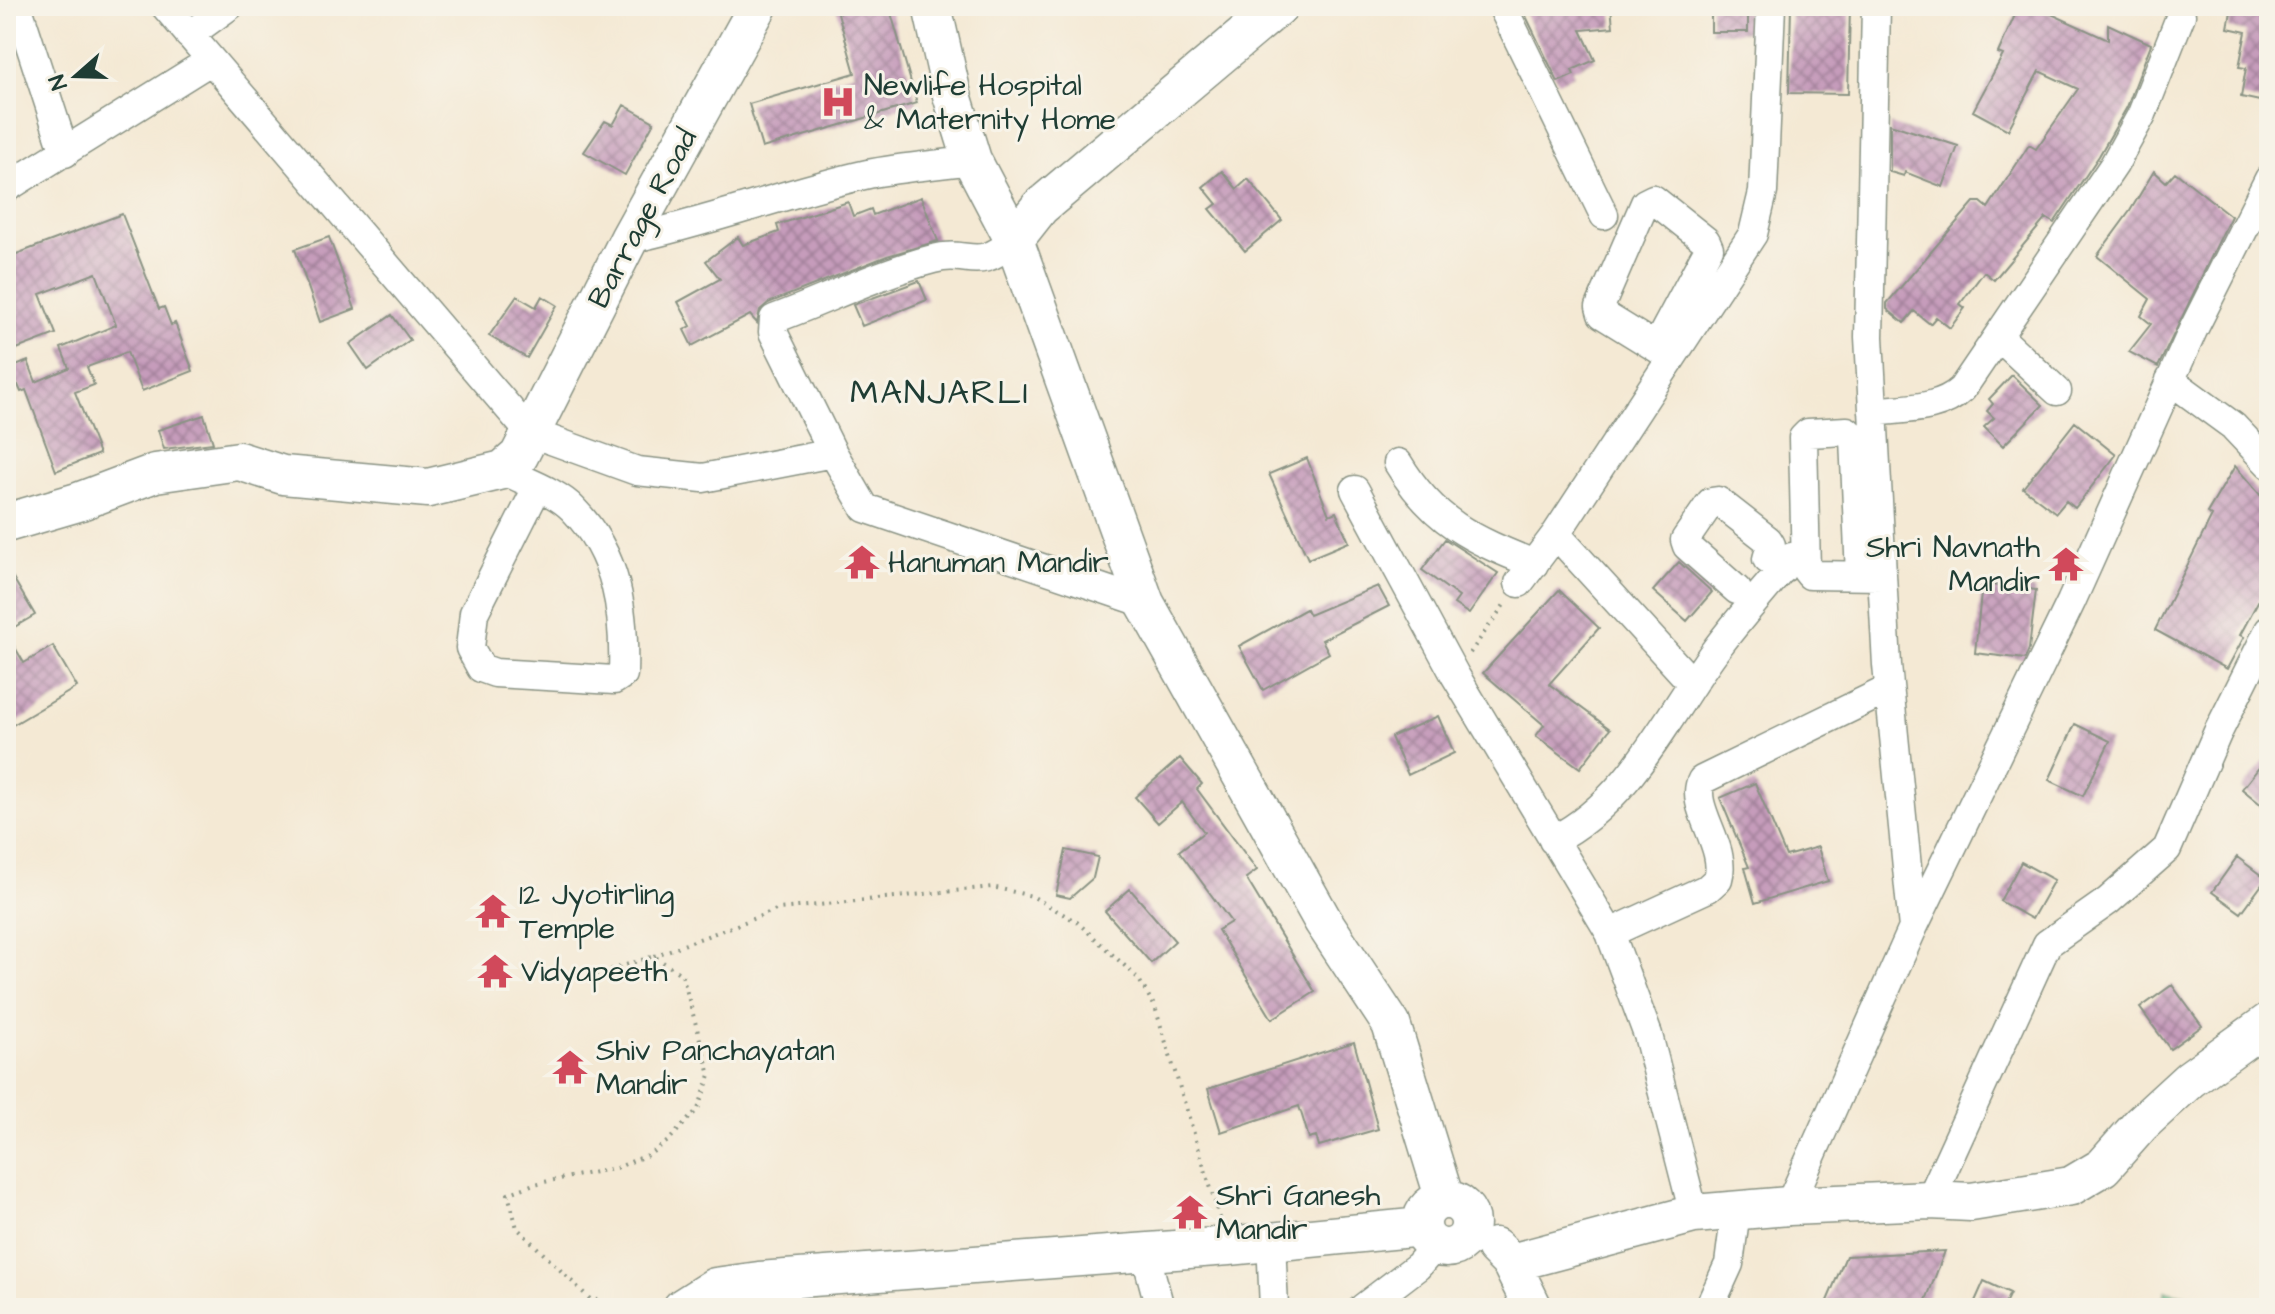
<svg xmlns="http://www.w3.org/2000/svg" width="2275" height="1314" font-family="'Architects Daughter',sans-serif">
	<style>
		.green { fill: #79d39a; stroke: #4c8867; stroke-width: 2 }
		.building { fill: url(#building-cross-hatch) }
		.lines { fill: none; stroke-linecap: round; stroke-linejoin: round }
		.street-casing { stroke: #8a9384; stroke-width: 31 }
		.secondary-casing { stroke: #8a9384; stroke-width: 41 }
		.path { stroke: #8a9384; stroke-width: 4; stroke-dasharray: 2 6; stroke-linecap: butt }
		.street { stroke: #fff; stroke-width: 28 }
		.secondary { stroke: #fff; stroke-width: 38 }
		.labels { text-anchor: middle; stroke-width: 6; stroke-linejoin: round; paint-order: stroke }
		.poi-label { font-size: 30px; fill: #1f3d34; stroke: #f7f3e8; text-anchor: start }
		.street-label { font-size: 30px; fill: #1f3d34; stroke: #f7f3e8 }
		.quarter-label { font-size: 34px; letter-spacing: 2px; fill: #1f3d34; stroke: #f7f3e8 }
	</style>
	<defs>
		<pattern id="building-cross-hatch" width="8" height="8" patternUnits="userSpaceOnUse" patternTransform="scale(2)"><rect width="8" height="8" fill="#c69cbb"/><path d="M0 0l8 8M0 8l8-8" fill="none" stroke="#a08099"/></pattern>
	</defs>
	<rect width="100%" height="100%" fill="#f7f3e8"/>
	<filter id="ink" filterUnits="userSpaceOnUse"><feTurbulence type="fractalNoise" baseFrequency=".0125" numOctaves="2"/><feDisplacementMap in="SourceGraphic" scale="16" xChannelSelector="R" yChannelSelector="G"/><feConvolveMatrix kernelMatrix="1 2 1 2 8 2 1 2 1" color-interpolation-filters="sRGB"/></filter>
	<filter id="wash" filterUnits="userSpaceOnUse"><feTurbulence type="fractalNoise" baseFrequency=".006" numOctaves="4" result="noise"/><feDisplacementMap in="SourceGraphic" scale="32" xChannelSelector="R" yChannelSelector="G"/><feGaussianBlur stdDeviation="1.8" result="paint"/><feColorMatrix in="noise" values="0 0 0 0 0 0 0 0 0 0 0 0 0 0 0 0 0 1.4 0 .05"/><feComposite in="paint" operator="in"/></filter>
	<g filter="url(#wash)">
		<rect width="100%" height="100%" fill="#f4e9d4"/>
		<path class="green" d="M2166 1291 2248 1308H2161Z"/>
		<g id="blocks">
			<path class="building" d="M836 6H889L917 103 762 148 749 104 855 73Z
				M1521 6H1611L1613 27 1581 30 1595 60 1572 70 1574 75 1558 82Z
				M1711 6H1748V32H1711Z
				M1791 6H1850L1848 94 1789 93Z
				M2019 6H2034L2108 40V24L2151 44 2127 107 2099 156 2054 223 2046 218 1994 280 1984 272 1960 304 1965 308 1950 328 1936 317 1930 324 1914 311 1904 323 1887 309V303L1974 202H1981L1988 208 2029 145 2036 149 2078 89 2039 71 2008 130 1973 111 2003 55 1998 53Z
				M2232 6H2269V103L2241 97 2246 68 2239 67 2246 32 2228 28Z
				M624 105 654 122 625 175 584 152 605 121 613 125Z
				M1890 124 1958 146 1943 187 1905 172 1904 176 1890 172Z
				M1222 171 1237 189 1248 179 1282 220 1245 251 1210 209 1217 204 1203 187Z
				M2154 171 2166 182 2175 172 2231 216 2158 367 2129 352 2151 324 2141 316 2150 299 2097 256 2130 211Z
				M921 197 938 241 887 256 768 303 760 310 757 323 750 315 692 346 684 330 691 326 678 302 720 279 706 261 738 237 743 245 779 232 777 225 848 202 853 216 871 209 873 215Z
				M122 214 159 309 164 307 171 325 175 323 193 371 142 391 127 352 87 367 94 385 75 392 99 454 56 471 26 390 21 392 18 385 10 387 6 370 28 361 36 382 69 368 61 348 116 325 96 273 40 294 56 334 6 353V258Z
				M329 237 355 309 320 322 295 249Z
				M919 281 927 300 862 326 853 305Z
				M517 296 536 307 542 296 557 305 527 358 489 336Z
				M392 315 410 340 368 370 350 344Z
				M2012 375 2043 405 2003 446 1984 427 1994 418 1987 411 1993 404 1989 399Z
				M204 415 213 443 164 449 158 430Z
				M2075 422 2116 455 2075 508 2066 501 2056 513 2023 488Z
				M1307 458 1329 515 1336 512 1349 542 1308 559 1269 474Z
				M2235 466 2269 505V581L2240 635 2244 637 2227 669 2155 630 2212 516 2207 513Z
				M1445 539 1498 573 1469 614 1454 604 1459 597 1422 570Z
				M1679 562 1712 592 1687 621 1653 591Z
				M6 566 35 615 6 632 24 663 53 646 77 687 6 729Z
				M1982 584 2036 590 2029 649 2025 659 1975 653Z
				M1378 586 1389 606 1322 640 1329 653 1263 690 1239 646 1306 609 1309 615Z
				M1559 590 1599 628 1549 684 1610 729 1580 768 1536 736 1544 725 1483 673Z
				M1438 716 1454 753 1408 775 1391 737Z
				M2075 724 2110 741 2083 796 2049 780Z
				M2269 755V811L2242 789Z
				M1180 758 1202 784 1197 789 1257 870 1246 878 1315 992 1272 1019 1218 930 1231 922 1179 851 1204 832 1182 802 1158 823 1135 797Z
				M1755 783 1786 856 1818 847 1828 881 1755 903 1745 868 1749 867 1720 798Z
				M1066 850 1098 857 1093 878 1070 898 1056 895Z
				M2237 857 2266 879 2241 913 2212 892Z
				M2021 862 2054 880 2032 919 2000 901Z
				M1130 889 1175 941 1151 963 1105 911Z
				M2172 985 2202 1026 2170 1049 2140 1008Z
				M1354 1042 1378 1129 1319 1146 1316 1136 1309 1138 1299 1106 1221 1132 1208 1089Z
				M1945 1251 1923 1308H1824L1846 1256Z
				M1984 1281 2010 1293 2003 1308H1972Z"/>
		</g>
	</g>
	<g filter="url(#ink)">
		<use href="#blocks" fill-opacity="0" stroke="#8a9384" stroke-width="2"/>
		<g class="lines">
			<g class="street-casing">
				<path id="street" d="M165 6 529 432 637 471 703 478 833 453
					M1502 6 1604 215
					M1876 6 1869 337 1887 665 1913 928
					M19 11 65 153
					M189 35 229 6
					M6 188 210 61
					M629 239C710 222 787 192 868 174 902 167 938 165 972 160
					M1014 240C975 274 970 249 933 259 879 273 826 300 774 319L773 332 833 453 865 508 1145 603
					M1998 336 2057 391
					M1656 347 1709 248 1706 241 1653 199 1645 203 1600 307 1602 314 1670 356
					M2170 380 2233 426 2269 464
					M1873 412C1903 408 1939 411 1962 389L2114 165 2142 114 2181 15
					M1873 435 1854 438 1847 431 1808 433 1803 438 1806 570 1810 575 1882 576
					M1854 438 1860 575
					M1398 463C1434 523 1472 539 1534 564
					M503 470C524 481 557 492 573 509 618 555 625 613 623 674L614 680 495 673 481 668 470 648 474 613 537 488
					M1355 490 1455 675 1610 933 1648 1035 1694 1214
					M1556 534 1692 683
					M1519 583 1556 534 1753 234 1763 192 1771 6
					M1737 590 1687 546 1685 540 1711 502 1718 501 1768 540 1771 545 1767 559 1782 570
					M1553 840C1629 802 1666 718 1714 652 1738 619 1766 589 1792 557
					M1610 933 1708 888 1718 879C1728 846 1688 806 1702 780L1889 689
					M1930 1200 2047 944 2108 901 2167 849 2217 734 2269 630
					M1789 1206 1913 928 2071 602 2193 330 2269 179
					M1271 1240 1274 1308
					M1145 1252 1160 1308
					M1363 1308 1418 1266 1436 1245
					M1709 1308 1729 1264 1736 1210"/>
			</g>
			<g class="secondary-casing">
				<path id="secondary" d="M932 6 952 95 972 160 1014 240 1145 603 1323 921 1391 1024 1445 1200
					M1014 240 1040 207 1279 6
					M6 523 78 502 155 473 239 461 283 475 428 488 503 470 519 456 629 239 758 6
					M1422 1224a24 24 0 1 1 48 0a24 24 0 1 1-48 0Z
					M1495 1247 1511 1263 1533 1308
					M1511 1263 1694 1214 1789 1206 1930 1200 1971 1202 2071 1186 2103 1167 2141 1124 2190 1079 2269 1022
					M682 1308 715 1287 759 1281 1229 1246 1422 1227"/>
			</g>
			<path class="path" d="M1470 653 1506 602
				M654 956 779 909 992 887 1032 896 1077 922 1138 978 1155 1007 1220 1218
				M588 977 654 956 682 975 710 1075 698 1109 668 1141 650 1154 616 1168 534 1184 508 1194 517 1228 590 1299 654 1308"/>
			<use href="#street" class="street"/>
			<use href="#secondary" class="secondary"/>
		</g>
	</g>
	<defs>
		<g id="hospital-bare" transform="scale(2.76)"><path d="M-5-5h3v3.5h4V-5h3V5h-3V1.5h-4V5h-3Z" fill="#d1495b" stroke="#f7f3e8" stroke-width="2.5" paint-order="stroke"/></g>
		<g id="temple-bare" transform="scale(2.76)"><path d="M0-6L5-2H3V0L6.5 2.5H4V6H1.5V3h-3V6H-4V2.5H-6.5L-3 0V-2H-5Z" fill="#d1495b" stroke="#f7f3e8" stroke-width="2.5" paint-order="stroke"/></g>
	</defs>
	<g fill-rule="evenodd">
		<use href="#hospital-bare" x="838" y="102"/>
		<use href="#temple-bare" x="862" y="562"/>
		<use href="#temple-bare" x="2066" y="564"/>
		<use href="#temple-bare" x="493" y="911"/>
		<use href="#temple-bare" x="495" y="971"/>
		<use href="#temple-bare" x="570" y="1067"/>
		<use href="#temple-bare" x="1190" y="1212"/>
	</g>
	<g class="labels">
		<g class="poi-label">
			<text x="864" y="95">Newlife Hospital<tspan x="864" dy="34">&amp; Maternity Home</tspan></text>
			<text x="2040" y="557" text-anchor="end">Shri Navnath<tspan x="2040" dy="34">Mandir</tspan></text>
			<text x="888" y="572">Hanuman Mandir</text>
			<text x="519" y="904">12 Jyotirling<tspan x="519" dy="34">Temple</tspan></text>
			<text x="521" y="981">Vidyapeeth</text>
			<text x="596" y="1060">Shiv Panchayatan<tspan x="596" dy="34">Mandir</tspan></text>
			<text x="1216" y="1205">Shri Ganesh<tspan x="1216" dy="34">Mandir</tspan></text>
		</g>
		<g class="street-label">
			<text transform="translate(642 218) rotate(-62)" y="10">Barrage Road</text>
		</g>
		<g class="quarter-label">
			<text x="940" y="403">MANJARLI</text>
		</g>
	</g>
	<rect width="2275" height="1314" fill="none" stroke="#f7f3e8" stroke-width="32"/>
	<g transform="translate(76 76) rotate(250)" stroke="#f7f3e8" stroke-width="6" paint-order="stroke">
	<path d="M0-6L14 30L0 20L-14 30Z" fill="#1f3d34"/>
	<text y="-12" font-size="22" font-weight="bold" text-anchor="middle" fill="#1f3d34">N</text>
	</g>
</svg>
